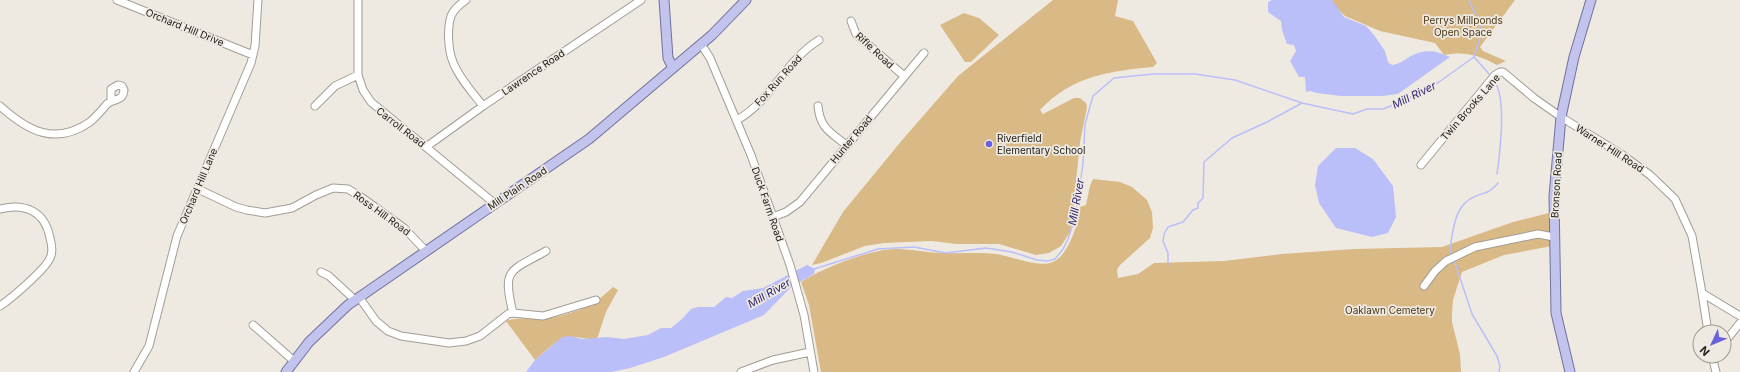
<svg xmlns="http://www.w3.org/2000/svg" width="1740" height="372" font-family="Inter,sans-serif">
	<style>
		.green { fill: #d9b986 }
		.water { fill: #babef9 }
		.lines { fill: none; stroke-linecap: round; stroke-linejoin: round }
		.stream { stroke: #babef9; stroke-width: 1.5 }
		.minor-casing { stroke: #a29d95; stroke-width: 9 }
		.major-casing { stroke: #70719d; stroke-width: 11 }
		.minor { stroke: #fff; stroke-width: 7 }
		.major { stroke: #c2c4ed; stroke-width: 9 }
		.poi-dot { fill: #6961db; stroke: #efeae1; stroke-width: 1.5 }
		.labels { text-anchor: middle; stroke-width: 3.5; stroke-linejoin: round; paint-order: stroke }
		.park-label { font-size: 10px; fill: #493616; stroke: #efeae1 }
		.street-label { font-size: 10px; fill: #23211e; stroke: #efeae1 }
		.poi-label { font-size: 10px; fill: #23211e; stroke: #efeae1; text-anchor: start }
		.water-label { font-size: 11px; font-style: italic; fill: #2d2274; stroke: #efeae1 }
	</style>
	<rect width="100%" height="100%" fill="#efeae1"/>
	<path class="green" d="M1053 0H1118L1115 16 1133 21 1157 63 1153 67C1109 71 1072 76 1040 110L1043 114 1074 98H1080L1086 103 1087 107 1080 142 1072 222 1070 232 1061 246 1049 253 1036 255 999 244H957L931 241 884 243 865 246 821 263 812 265 843 212 903 139 958 76Z
		M1328 0H1515L1480 47 1483 51 1506 61 1497 65C1479 55 1464 51 1444 55L1435 43 1380 31 1345 16Z
		M964 13 979 18 999 35 971 62H965L940 25Z
		M1093 179 1120 182 1132 187 1147 200 1152 212 1153 228 1150 238 1120 265 1117 270 1118 278 1138 274 1154 263 1224 261 1282 254 1354 249 1442 247 1513 222 1549 213 1552 246 1504 255 1462 272 1453 300 1452 314V322L1460 354 1461 372H821L809 305 801 282C823 268 870 249 896 249 912 249 928 253 944 253 962 254 979 252 996 254 1011 256 1035 267 1050 263 1068 259 1079 222 1080 207L1086 205 1090 186Z
		M613 287 618 290 606 312 597 339C588 340 581 337 572 337 560 335 544 353 535 360L506 321C518 317 528 319 540 319 549 320 582 310 589 306 598 301 605 294 613 287Z"/>
	<path class="water" d="M1272 0H1332L1344 17 1366 26 1374 35 1385 51 1388 62 1392 65C1399 64 1403 61 1409 57 1425 49 1434 50 1450 57L1398 94 1382 96H1341L1317 93 1310 91 1306 92 1305 77H1299L1290 61 1296 51 1294 45 1287 44 1282 30 1281 21 1268 12V2Z
		M1336 148H1355L1373 159 1393 186 1396 217 1388 233 1372 237 1336 228 1319 203 1315 185 1318 166Z
		M807 265 815 269 814 274 791 287 764 315 664 357 630 368 611 372H526L535 360 562 337 570 336 582 339 607 337 624 339 648 335 661 328H671L682 319 691 309 698 307H714L726 297 732 298 743 291 763 288Z"/>
	<g class="lines">
		<path class="stream" d="M1474 57 1489 74
			M1496 84C1506 102 1500 153 1497 174
			M1452 255 1450 250C1453 230 1454 204 1476 196 1487 192 1489 193 1498 183
			M1454 260 1472 314 1497 356 1500 366 1499 372
			M1168 265V253L1163 241 1164 234 1168 227 1183 222 1193 210 1198 208V203L1203 198 1204 162 1232 138 1267 122 1302 103
			M814 269 878 249 914 247 946 253 986 248 1012 252 1037 260 1048 261 1055 259 1063 249 1068 239 1075 218 1083 164 1085 124 1093 96 1114 78 1153 74H1195L1235 80 1302 103 1353 114 1367 109H1383L1404 101 1439 82 1474 57 1481 35V28L1469 0"/>
		<g class="minor-casing">
			<path id="minor" d="M117 0 253 55
				M358 0V75L363 90 371 102 494 203
				M466 0C460 4 454 9 451 16 447 29 448 50 453 62 459 78 473 93 483 106
				M851 21 856 34 904 76
				M701 44 710 58 751 155 790 265 804 315 814 372
				M0 106C28 131 55 146 90 122 96 117 102 110 107 104 114 98 123 102 124 90L122 86 118 85 111 89V101
				M315 106 335 86 358 75
				M818 106C820 128 830 132 846 145
				M737 120C771 101 786 60 819 40
				M426 147 483 106 641 0
				M1421 165 1495 75 1500 72H1503L1534 98 1561 117 1621 154 1650 175 1675 199 1692 236 1702 293 1740 316
				M198 189 236 207 247 210 265 213 292 208 316 195 333 188 348 189 361 197 404 228 426 251
				M0 209C25 203 45 211 50 238 52 245 53 254 49 260 44 270 11 299 0 306
				M773 217 786 212 800 202 924 53
				M321 272 329 276 355 300
				M1424 286 1435 271 1446 261 1475 247 1538 234 1554 237
				M1702 293 1708 332
				M359 297 376 321 388 331 401 336 449 343 466 341 480 336 508 314 513 313 543 316 596 300
				M513 313C502 268 509 272 546 251
				M253 325 294 361
				M1724 343 1740 323
				M1712 356 1716 372
				M134 372 149 346 177 236 251 63 255 46 258 0
				M741 372 773 360 810 352"/>
		</g>
		<g class="major-casing">
			<path id="major" d="M664 0 668 58 673 68
				M286 372 309 342 348 305 589 139 712 35 746 0
				M1570 372 1556 313 1554 196 1561 117 1574 57 1591 0"/>
		</g>
		<use href="#minor" class="minor"/>
		<use href="#major" class="major"/>
	</g>
	<circle class="poi-dot" cx="989" cy="144" r="4"/>
	<g class="labels">
		<g class="park-label">
			<text x="1463" y="24">Perrys Millponds<tspan x="1463" dy="12">Open Space</tspan></text>
			<text x="1390" y="314">Oaklawn Cemetery</text>
		</g>
		<g class="street-label">
			<text transform="translate(185 27) rotate(22)" y="4">Orchard Hill Drive</text>
			<text transform="translate(875 50) rotate(43)" y="4">Rifle Road</text>
			<text transform="translate(533 72) rotate(-34)" y="4">Lawrence Road</text>
			<text transform="translate(778 80) rotate(-48)" y="4">Fox Run Road</text>
			<text transform="translate(1470 107) rotate(-49)" y="4">Twin Brooks Lane</text>
			<text transform="translate(401 127) rotate(38)" y="4">Carroll Road</text>
			<text transform="translate(851 139) rotate(-50)" y="4">Hunter Road</text>
			<text transform="translate(1610 148) rotate(33)" y="4">Warner Hill Road</text>
			<text transform="translate(1556 185) rotate(-87)" y="4">Bronson Road</text>
			<text transform="translate(198 186) rotate(-67)" y="4">Orchard Hill Lane</text>
			<text transform="translate(517 188) rotate(-34)" y="4">Mill Plain Road</text>
			<text transform="translate(768 204) rotate(71)" y="4">Duck Farm Road</text>
			<text transform="translate(382 213) rotate(36)" y="4">Ross Hill Road</text>
		</g>
		<g class="poi-label">
			<text x="997" y="142">Riverfield<tspan x="997" dy="12">Elementary School</tspan></text>
		</g>
		<g class="water-label">
			<text transform="translate(1414 95) rotate(-26)" y="4">Mill River</text>
			<text transform="translate(1076 202) rotate(-80)" y="4">Mill River</text>
			<text transform="translate(769 293) rotate(-30)" y="4">Mill River</text>
		</g>
	</g>
	<g transform="translate(1712 344) rotate(226)"><circle r="19" fill="#efeae1" stroke="#9d9a93"/>
	<path d="M0-3L7 15L0 10L-7 15Z" fill="#6961db"/>
	<text y="-6" font-size="11" font-weight="bold" text-anchor="middle" fill="#23211e">N</text>
	</g>
</svg>
